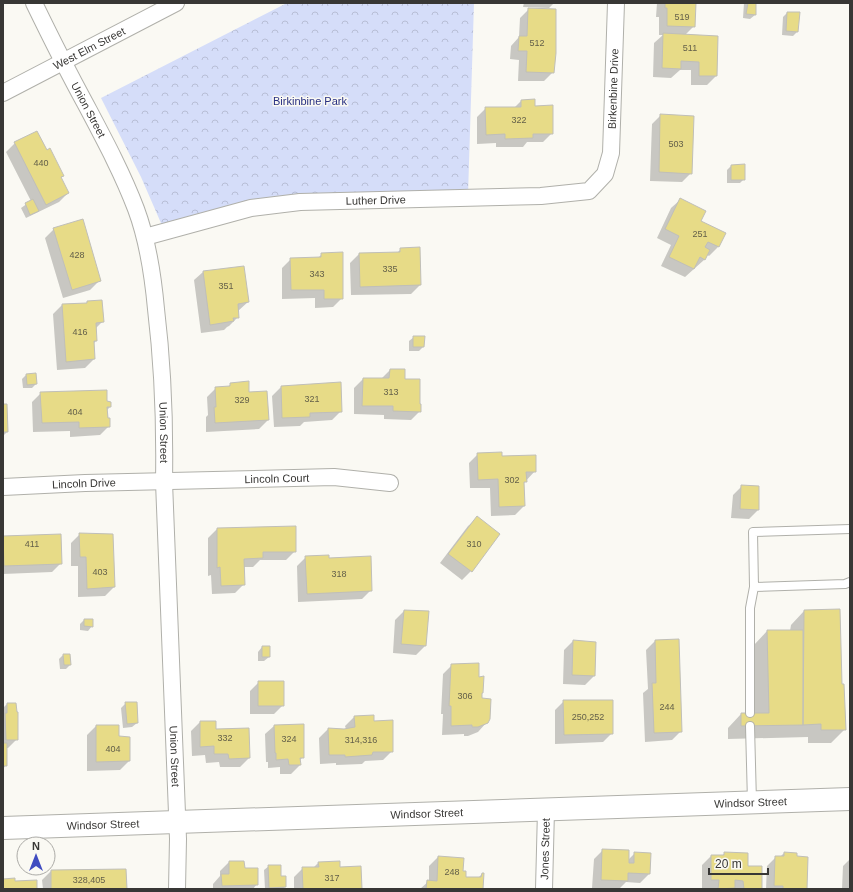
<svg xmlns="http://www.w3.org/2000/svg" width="853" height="892" font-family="Arial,sans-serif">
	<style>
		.park { fill: url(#park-crowns) }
		.shadow { fill: #0003 }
		.building { fill: #e7db87; stroke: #c0bfb9 }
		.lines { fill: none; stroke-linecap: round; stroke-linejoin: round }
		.service-casing { stroke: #b0b0aa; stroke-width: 10 }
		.minor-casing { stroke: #b0b0aa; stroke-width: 18 }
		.primary-casing { stroke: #b0b0aa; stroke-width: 24 }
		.service { stroke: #fff; stroke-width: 8 }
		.minor { stroke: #fff; stroke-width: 16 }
		.primary { stroke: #fff; stroke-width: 22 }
		.labels { text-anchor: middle; stroke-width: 3; stroke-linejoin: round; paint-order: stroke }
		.number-label { font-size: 9px; fill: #64604a }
		.street-label { font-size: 11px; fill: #383735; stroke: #faf9f3 }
		.park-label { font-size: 11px; fill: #283082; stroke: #faf9f3 }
	</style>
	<defs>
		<pattern id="park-crowns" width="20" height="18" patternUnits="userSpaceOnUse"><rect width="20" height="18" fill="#d5ddf9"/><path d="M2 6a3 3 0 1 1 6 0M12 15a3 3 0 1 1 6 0" fill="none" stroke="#b8bed6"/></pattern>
	</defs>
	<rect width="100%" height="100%" fill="#faf9f3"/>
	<path class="park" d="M287 3H474L468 195 351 197 164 230 141 177 101 98Z"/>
	<path class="shadow" d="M524 3H554L549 8 523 7Z
		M657 3H695L694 26 685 35 716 76 707 85H691V70H680L671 78 653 77 654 43 663 35H659V17H656Z
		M744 3H755V15L750 19 743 18Z
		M529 9 553 72 544 81H518L519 60 510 59 511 46 519 37 520 18Z
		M787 13 797 32 793 36 782 35 783 17Z
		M522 100 534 107 552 133 543 142H527L523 147H496V143L477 144V117L486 108H514Z
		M661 115 691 173 682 182 650 181 652 124Z
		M37 132 47 151 63 176 60 178 68 193 59 202 26 218 21 208 31 201 6 152 15 143Z
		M731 166 744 179 740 183H727V170Z
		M680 200 700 221 725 233 718 247 709 256 706 254 704 260 685 277 661 266 671 245 657 238 671 208Z
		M54 229 99 281 90 290 63 298 45 238Z
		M401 249 420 285 411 294 351 295 350 263 359 254 397 253Z
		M322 254 342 298 333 307 315 308V298L282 299V268L291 259 318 258Z
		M203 272 248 302 238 311V317L229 326 227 327 224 330 201 333 194 280Z
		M87 302 103 321 96 328V341L93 344 94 359 85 368 57 370 53 314 62 305 86 304Z
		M414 337 423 347 419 351H409V341Z
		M390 370 404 380 420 411 411 420 384 419V415L354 414V388L363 379H381Z
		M26 375 36 384 32 388H23L22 379Z
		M231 384 248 393 268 420 259 429 206 432V417L208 415 207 397 216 388 228 387Z
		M281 387 341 411 332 420 304 422 300 426 274 427 272 396Z
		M41 393 107 402 110 407 107 410 109 426 100 435 70 437V431L33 432 32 402Z
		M3 405 7 432 3 436Z
		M478 454 501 457 535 471 523 484 524 506 515 515 491 516 490 488H470L469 463Z
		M742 486 758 510 749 519 731 518 733 495Z
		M477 518 471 571 462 580 440 563 468 526Z
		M217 529 295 551 286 560H260L253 567H243L244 584 235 593 212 594 211 575 208 576V538Z
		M80 534 114 587 105 596 78 597V566H71V543Z
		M60 535 61 563 52 572 3 574V537Z
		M306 557 328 559 371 590 362 599 298 602 297 566Z
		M404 611 428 612 425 646 416 655 393 653 395 620Z
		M804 611 841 685 845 729 831 743H808V737L728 739V728L741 714H755L754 645 767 631H790L791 625Z
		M84 620 92 626 88 631 80 630V624Z
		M678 640 681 731 672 740 645 742 643 693 648 689 646 650 655 641Z
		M573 641 594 676 585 685 563 684 564 650Z
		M262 647H269V657L264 661H258V652Z
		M63 655 70 665 66 669H60L59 659Z
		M452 665 478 678 482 693 481 694 487 722 478 732 468 736H464V734L442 735 443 714H441L443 674Z
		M259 682 283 705 274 714H250V691Z
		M564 701 612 733 603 742 555 744V710Z
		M126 703 137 723 132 727 123 728 121 708Z
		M7 704 17 739 8 748H6V765L3 769V708Z
		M354 717 373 722 392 751 383 760 365 761 362 764 336 765V763L320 764 319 738 328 729H346L345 726Z
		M200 722 215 730 249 758 240 767H220L219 762 206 763 205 755 192 756 191 731Z
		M96 726H118V737L129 738V761L120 770 87 771V735Z
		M274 726 303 757 299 761 300 765 291 774H280V767L268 768V762H266L265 734Z
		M603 850 628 860 635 853 649 874 640 883 626 882 619 889 592 888 594 859Z
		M725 853 747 867 761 889H702V865L711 856H722Z
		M784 853 796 854 806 889H766L767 866 776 857H780Z
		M438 857 462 872 465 878H478L482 874V889H420L429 881V866Z
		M850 859V889H842L843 866Z
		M229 862 244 869 257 884 253 889H213V884L220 876V871Z
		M339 862V868L361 889H294V877L303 868H313L318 863Z
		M269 866 280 877 285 887 283 889H265L264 870Z
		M51 871 126 889H43L42 880Z"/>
	<path class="building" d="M665 3H696L695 27 667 26V8H665Z
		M748 3H756V15L746 14Z
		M528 8 556 9V53L554 73 526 72 527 51H518L519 36H527Z
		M787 12H800L798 32 786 31Z
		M663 33 718 36 717 76H699V62L681 61V69L662 68Z
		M535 99V106L553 105V134H533V138L505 139V134L486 135 485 107H521V100Z
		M660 114 694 116 692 174 659 172Z
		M37 131 47 150 50 148 64 176 61 177 69 193 46 205 14 142Z
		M745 164V180H731V165Z
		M680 198 706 211 701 221 726 233 719 247 708 242 705 247 710 250 705 260 700 257 694 269 669 257 679 236 665 229Z
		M33 199 39 211 30 215 25 203Z
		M83 219 101 281 72 290 53 228Z
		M420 247 421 285 360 287 359 253 400 252V248Z
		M343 252V299H324V290H291L290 258 321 257V253Z
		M244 266 249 302 238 304 239 318H233L234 321 210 325 203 271Z
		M102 300 104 322 96 323 97 341H94L95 359 66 362 62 304 87 303V301Z
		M413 336H425L424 347H413Z
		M390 369H405V379H420V404H421V412L393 411V406H362L363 378H389Z
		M36 373 37 384 27 385 26 374Z
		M249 381V392L267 391 269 420 215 423 214 407H216L215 387 230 386V383Z
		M341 382 342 412 310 413V417L282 418 281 386Z
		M107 390V401L111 402V407H107L108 418H110V427L79 428V422L42 423 40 392Z
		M3 404H7L8 432H3Z
		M502 452V456L536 455V472H526L527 482H524L525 506 499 507 498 479 478 480 477 453Z
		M741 485 759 486V510L740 509Z
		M477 516 500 534 472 572 448 554Z
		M296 526V552H263V558L244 559 245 585 221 586 220 567 217 568V528Z
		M79 533 113 534 115 587 87 589 86 557H80Z
		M61 534 62 564 4 566 3 536Z
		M329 555V558L371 556 372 591 307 594 305 556Z
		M840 609 842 684H844L846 730H821V724L803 725 804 610Z
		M404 610 429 611 426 646 401 644Z
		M84 619H93V627L84 626Z
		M767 630H803V725L741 726V713H769Z
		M679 639 682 732 654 733 652 683H656L655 640Z
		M573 640 596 642 595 676 572 675Z
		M262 646H270V657H262Z
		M63 654H70L71 665H64Z
		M479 663V677L484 676 483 693H482V698L491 699 490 719 488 723 478 727H472V725L451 726V706H449L451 664Z
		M258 681H284V706H258Z
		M563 700H613V734L564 735Z
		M125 702H137L138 723 127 724Z
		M7 703H16L17 712H18V740H6L5 713H7Z
		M374 715V721L393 720V752H373L372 755 345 757V755H329L328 728 344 729 355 727 354 716Z
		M200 721H216V729L249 728 250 758 229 759 228 754H214V746L200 747Z
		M304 724V758H300L301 765H289L288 759 276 760V753H275L274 725Z
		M96 725H119V736L130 737V761L96 762Z
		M3 743H7V766H3Z
		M602 849 629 850V863H634V852L651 853 650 874 628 873V881L601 880Z
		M724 852 748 853V866H762V889H744L743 881 735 880V888L718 889 719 880H711V855H724Z
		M784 852 797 853V856L808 857 807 889H783V886H774L775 856H784Z
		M438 856 464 858 463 871H466V877H481L482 873H484L483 889H426L427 880 437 881Z
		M229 861H244L245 868H258V885L222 886 221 874H229Z
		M340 861V867L361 866 362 889H303L302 867H319L318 862Z
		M268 865H281V876H286V887L269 888Z
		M126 869 127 889H51V870Z
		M15 878V881L37 880V889H3V879Z"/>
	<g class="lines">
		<g class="service-casing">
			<path id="service" d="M850 529 753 532 754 587 845 584 850 582
				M750 713V608L754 587
				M750 726 752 802"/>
		</g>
		<g class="minor-casing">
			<g id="minor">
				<path id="s1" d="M34 3C50 36 67 70 85 103 103 137 122 172 136 209 148 241 153 276 156 309 163 367 165 424 164 482L178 839 177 889"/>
				<path id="s2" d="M3 93 176 3"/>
				<path id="s3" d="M145 237 251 208 300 202 541 196 589 191 605 174 611 153 616 3"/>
				<path id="s4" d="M3 487 85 483 334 477 390 483"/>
				<path id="s5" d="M544 889 546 810"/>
			</g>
		</g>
		<g class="primary-casing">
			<g id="primary">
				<path id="s6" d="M3 828 850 799"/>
			</g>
		</g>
		<use href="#service" class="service"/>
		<use href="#minor" class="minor"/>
		<use href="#primary" class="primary"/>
	</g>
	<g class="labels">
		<g class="number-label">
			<text x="682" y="20">519</text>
			<text x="537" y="46">512</text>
			<text x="690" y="51">511</text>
			<text x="519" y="123">322</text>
			<text x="676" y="147">503</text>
			<text x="41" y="166">440</text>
			<text x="700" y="237">251</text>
			<text x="77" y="258">428</text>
			<text x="390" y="272">335</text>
			<text x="317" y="277">343</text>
			<text x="226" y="289">351</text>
			<text x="80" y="335">416</text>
			<text x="391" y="395">313</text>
			<text x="312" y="402">321</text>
			<text x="242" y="403">329</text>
			<text x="75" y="415">404</text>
			<text x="512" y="483">302</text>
			<text x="32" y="547">411</text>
			<text x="474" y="547">310</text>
			<text x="100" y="575">403</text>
			<text x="339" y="577">318</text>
			<text x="465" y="699">306</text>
			<text x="667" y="710">244</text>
			<text x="588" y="720">250,252</text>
			<text x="225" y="741">332</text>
			<text x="289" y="742">324</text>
			<text x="361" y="743">314,316</text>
			<text x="113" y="752">404</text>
			<text x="452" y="875">248</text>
			<text x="332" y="881">317</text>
			<text x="89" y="883">328,405</text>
		</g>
		<g class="street-label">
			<text dy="4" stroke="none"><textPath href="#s2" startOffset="97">West Elm Street</textPath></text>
			<text dy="4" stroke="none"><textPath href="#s3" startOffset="558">Birkenbine Drive</textPath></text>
			<text dy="4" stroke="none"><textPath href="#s1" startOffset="120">Union Street</textPath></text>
			<text dy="4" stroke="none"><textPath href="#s3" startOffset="235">Luther Drive</textPath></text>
			<text dy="4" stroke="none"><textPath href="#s1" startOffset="456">Union Street</textPath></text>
			<text dy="4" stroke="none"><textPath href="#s4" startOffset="274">Lincoln Court</textPath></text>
			<text dy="4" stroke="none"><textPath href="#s4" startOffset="81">Lincoln Drive</textPath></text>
			<text dy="4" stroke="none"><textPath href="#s1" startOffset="780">Union Street</textPath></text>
			<text dy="4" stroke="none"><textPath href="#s6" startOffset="748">Windsor Street</textPath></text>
			<text dy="4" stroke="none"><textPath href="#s6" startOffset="424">Windsor Street</textPath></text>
			<text dy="4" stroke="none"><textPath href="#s6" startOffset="100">Windsor Street</textPath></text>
			<text dy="4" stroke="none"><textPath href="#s5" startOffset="40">Jones Street</textPath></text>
		</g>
		<g class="park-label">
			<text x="310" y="105">Birkinbine Park</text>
		</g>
	</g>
	<rect width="853" height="892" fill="none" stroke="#383735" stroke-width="8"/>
	<g transform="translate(36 856)"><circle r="19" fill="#faf9f3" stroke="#acaba7"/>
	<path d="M0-3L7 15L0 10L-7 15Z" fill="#404cc0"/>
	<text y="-6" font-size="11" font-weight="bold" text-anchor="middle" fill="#383735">N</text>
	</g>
	<path d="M709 868v6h59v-6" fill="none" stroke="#383735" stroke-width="2"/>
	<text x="715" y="868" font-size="12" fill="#383735" stroke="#faf9f3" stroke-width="3" paint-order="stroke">20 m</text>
</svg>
